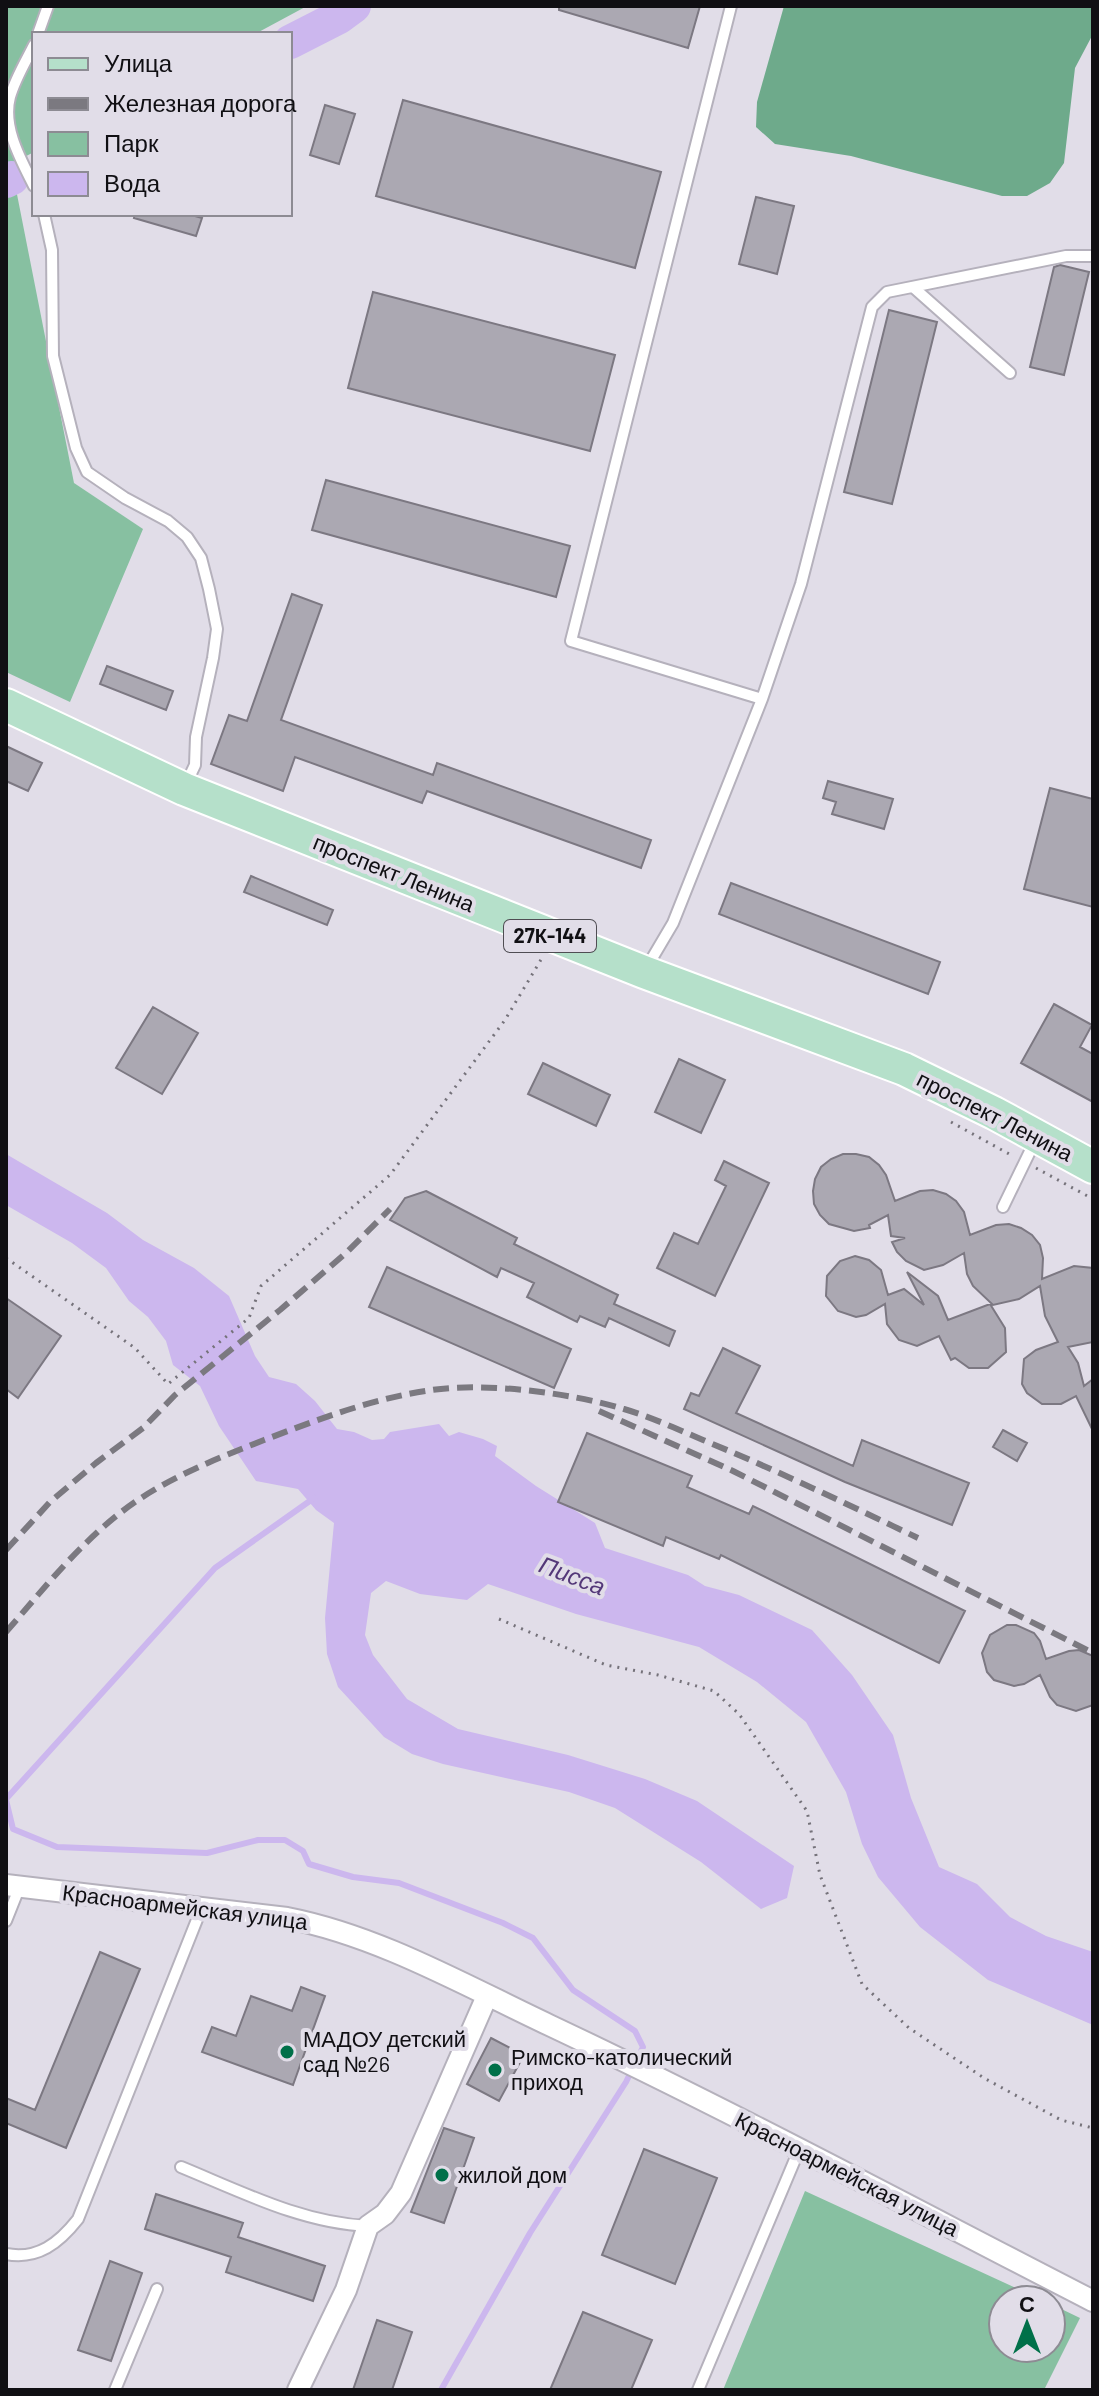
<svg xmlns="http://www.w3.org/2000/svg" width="1099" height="2396" font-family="Barlow,sans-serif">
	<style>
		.green { fill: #87c0a1 }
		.forest { fill: #6eaa8b }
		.water { fill: #ccb7ee }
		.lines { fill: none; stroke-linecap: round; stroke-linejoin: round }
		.stream { stroke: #ccb7ee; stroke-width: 6 }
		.river { stroke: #ccb7ee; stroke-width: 34 }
		.building { fill: #aba8b2; stroke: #7c7882; stroke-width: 2 }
		.service-casing { stroke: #b5b1bc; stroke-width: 14 }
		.minor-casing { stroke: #b5b1bc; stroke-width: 24 }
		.primary-casing { stroke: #fff; stroke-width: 36 }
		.path { stroke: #75727a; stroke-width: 3; stroke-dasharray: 2 6; stroke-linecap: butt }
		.service { stroke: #fff; stroke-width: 10 }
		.minor { stroke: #fff; stroke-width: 20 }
		.primary { stroke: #b5e0ca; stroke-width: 32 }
		.rail { stroke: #7b7980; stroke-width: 6; stroke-dasharray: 16 8; stroke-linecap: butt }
		.poi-dot { fill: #007049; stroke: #e1dde8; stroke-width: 3 }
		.labels { text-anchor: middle; stroke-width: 8; stroke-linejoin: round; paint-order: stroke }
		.shield { fill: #e1dde8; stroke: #4f4d53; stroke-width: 2 }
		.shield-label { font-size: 20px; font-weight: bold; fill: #100f13 }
		.street-label { font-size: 22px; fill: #100f13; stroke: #e1dde8 }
		.poi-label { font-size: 22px; fill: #100f13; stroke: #e1dde8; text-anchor: start }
		.water-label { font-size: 24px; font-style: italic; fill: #533778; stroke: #e1dde8 }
	</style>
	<rect width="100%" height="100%" fill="#e1dde8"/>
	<path class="green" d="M6 6H307L255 34H34V152L11 164 74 483 143 529 70 702 6 672Z
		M805 2191 1042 2300H1003V2348H1051V2304L1080 2318 1044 2390H723Z"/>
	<path class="forest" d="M784 6H1093V34L1075 68 1064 163 1050 183 1027 196H1002L851 156 775 144 756 127 757 102Z"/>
	<path class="water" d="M6 1154 107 1213 143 1240 194 1268 229 1296 255 1356 269 1377 296 1384 315 1401 337 1429 354 1432 372 1440 384 1439 390 1432 439 1424 449 1436 459 1432 483 1439 497 1446 495 1456 536 1486 595 1523 605 1548 688 1575 705 1586 739 1595 812 1630 852 1675 893 1735 911 1798 939 1867 977 1884 1010 1917 1046 1936 1093 1952V2025L988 1980 920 1927 878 1877 862 1844 846 1792 806 1722 757 1682 699 1647 576 1614 488 1584 467 1600 420 1594 386 1581 371 1593 365 1635 373 1655 407 1699 458 1729 568 1755 645 1779 697 1801 794 1866 787 1898 761 1909 701 1862 615 1808 569 1792 443 1764 412 1754 384 1737 338 1687 327 1654 325 1618 334 1523 316 1510 298 1489 256 1481 219 1426 200 1386 173 1365 166 1341 148 1317 129 1301 106 1268 72 1243 6 1205Z"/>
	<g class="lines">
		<path class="stream" d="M6 1799 215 1568 314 1498
			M6 1800 13 1829 57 1847 207 1853 258 1840H285L303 1851 309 1864 353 1877 399 1883 503 1923 533 1938 573 1990 635 2031 643 2047 626 2082 530 2233 441 2390"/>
		<path class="river" d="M290 42 339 17 354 6
			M6 181 12 178"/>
	</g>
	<path class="building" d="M559 6H700L688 48 559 10Z
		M403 100 661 172 635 268 376 196Z
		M325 105 355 114 339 164 310 155Z
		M756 197 794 206 777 274 739 264Z
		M135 214H188L202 218 196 236 134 218Z
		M1060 265 1089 272 1064 375 1030 367 1054 267Z
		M373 292 615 355 590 451 348 388Z
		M889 310 937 322 892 504 844 492Z
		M326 480 570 546 556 597 312 530Z
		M292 594 322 605 281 720 433 775 437 763 651 840 641 868 427 791 422 803 295 757 283 791 211 764 229 715 247 721Z
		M107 666 173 691 166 710 100 684Z
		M6 746 42 763 28 791 6 781Z
		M828 781 893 799 884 829 832 814 836 802 823 798Z
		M1050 788 1093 799V907L1024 889Z
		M251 876 333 910 327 925 244 892Z
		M731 883 940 962 928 994 719 914Z
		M1054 1004 1092 1025 1080 1047 1093 1054V1102L1021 1063Z
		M153 1007 198 1033 162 1094 116 1068Z
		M679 1059 725 1080 701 1133 655 1112Z
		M543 1063 610 1095 596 1126 528 1094Z
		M843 1154H856L869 1157 879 1165 886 1175 895 1201 920 1191 933 1190 946 1194 956 1201 964 1212 970 1235 996 1225 1009 1224 1021 1228 1032 1235 1040 1245 1043 1258 1042 1279 1074 1266 1093 1268V1342L1068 1347 1078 1363 1084 1386 1093 1379V1431L1076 1396 1061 1404H1042L1027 1393 1022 1384 1024 1359 1036 1350 1058 1342 1045 1316 1040 1286 1019 1299 993 1305 973 1286 967 1274 964 1253 943 1265 924 1270 906 1261 897 1252 892 1242 905 1238 891 1236 888 1215 869 1225 870 1228 854 1231 829 1224 820 1215 814 1204 813 1191 815 1179 821 1167 831 1159Z
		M724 1161 769 1183 715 1296 657 1268 674 1233 698 1244 726 1186 715 1180Z
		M426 1191 517 1238 514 1244 618 1295 614 1304 675 1331 669 1346 609 1318 605 1327 580 1316 577 1322 527 1297 534 1283 501 1268 497 1277 390 1220 405 1198Z
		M855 1256 869 1260 881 1270 888 1295 904 1289 924 1305 907 1272 938 1296 948 1320 990 1304 1005 1328 1006 1352 988 1368H969L955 1358 951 1360 939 1336 917 1346 899 1340 887 1324 885 1304 866 1315 856 1317 838 1311 826 1296 827 1276 840 1261Z
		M387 1267 571 1349 554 1388 369 1307Z
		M6 1298 61 1336 18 1398 6 1389Z
		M723 1348 760 1366 736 1413 853 1466 862 1440 969 1483 952 1525 845 1482 684 1409 691 1393 699 1396Z
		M1003 1430 1027 1443 1017 1461 993 1447Z
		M587 1433 692 1476 687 1487 749 1514 753 1506 965 1611 939 1663 721 1555 719 1559 666 1537 663 1546 558 1502Z
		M1007 1625H1016L1034 1633 1040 1641 1046 1659 1069 1651 1079 1650 1093 1656V1705L1076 1711 1057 1705 1050 1697 1040 1675 1024 1684 1014 1686 994 1680 987 1672 982 1653 990 1635Z
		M100 1952 140 1969 66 2148 6 2123V2098L35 2110Z
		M301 1987 325 1996 293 2085 202 2052 212 2027 236 2036 251 1996 292 2011Z
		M491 2038 524 2055 499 2101 467 2084Z
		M444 2128 474 2138 444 2223 411 2212Z
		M644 2149 717 2178 675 2284 602 2255Z
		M156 2194 243 2223 238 2237 325 2266 313 2301 226 2272 231 2257 145 2229Z
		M110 2261 142 2273 111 2361 78 2350Z
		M583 2312 652 2340 631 2390H550Z
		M377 2320 412 2332 392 2390H353Z"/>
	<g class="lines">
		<g class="service-casing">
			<path id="service" d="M38 34 48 6
				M34 45C26 61 15 79 10 97 2 127 21 160 34 186
				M44 214 52 250 53 356 76 448 87 472 125 498 168 521 187 537 201 558 209 589 217 629 213 658 196 737 195 765 185 786
				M913 287 1010 373
				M762 699 801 584 872 307 887 292 1066 256H1093
				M647 967 673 923 762 699 571 641 731 6
				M1003 1207 1035 1141
				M6 1921 20 1886
				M181 2167C242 2192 302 2223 368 2226
				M6 2254C38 2260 59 2243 78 2219L202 1907
				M115 2390 157 2289
				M698 2390 799 2150"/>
		</g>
		<g class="minor-casing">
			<path id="minor" d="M6 1885 287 1918C379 1936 464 1985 549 2025 733 2112 912 2208 1093 2301
				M298 2390 346 2290 368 2226 385 2214 401 2193 487 1996"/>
		</g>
		<g class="primary-casing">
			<path id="primary" d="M6 705 184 789 644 972 904 1069 994 1113 1093 1167"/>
		</g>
		<path class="path" d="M951 1122 1011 1155
			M1036 1168 1093 1199
			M6 1258 135 1348 168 1384 249 1318 261 1286 390 1175 505 1020 542 958
			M499 1619 606 1665 658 1675 714 1691 739 1714 807 1811 820 1875 862 1984 909 2028 984 2078 1061 2120 1093 2128"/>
		<use href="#service" class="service"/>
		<use href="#minor" class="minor"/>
		<use href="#primary" class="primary"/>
		<path class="rail" d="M599 1411 733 1471 1093 1653
			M6 1550 50 1502 96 1463 143 1428 175 1395 280 1310 346 1253 390 1209
			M6 1632C47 1585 86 1535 138 1500 177 1474 221 1457 264 1440 319 1419 374 1398 432 1390 488 1382 570 1393 624 1409 651 1417 677 1429 703 1440 776 1470 847 1504 918 1538"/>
	</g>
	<g class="poi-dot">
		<circle cx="287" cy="2052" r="8"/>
		<circle cx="495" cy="2070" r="8"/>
		<circle cx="442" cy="2175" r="8"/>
	</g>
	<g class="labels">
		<rect class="shield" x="504" y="920" width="92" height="32" rx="6"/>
		<g class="shield-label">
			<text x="550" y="943">27К-144</text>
		</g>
		<g class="street-label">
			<text transform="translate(394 873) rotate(22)" y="8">проспект Ленина</text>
			<text transform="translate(995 1116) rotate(27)" y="8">проспект Ленина</text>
			<text transform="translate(185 1907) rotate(7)" y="8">Красноармейская улица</text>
			<text transform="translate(847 2174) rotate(27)" y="8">Красноармейская улица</text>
		</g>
		<g class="poi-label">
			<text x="303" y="2047">МАДОУ детский<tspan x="303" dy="25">сад №26</tspan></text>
			<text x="511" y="2065">Римско-католический<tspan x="511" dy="25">приход</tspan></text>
			<text x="458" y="2183">жилой дом</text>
		</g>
		<g class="water-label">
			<text transform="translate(572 1576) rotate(21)" y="8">Писса</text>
		</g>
	</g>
	<rect width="1099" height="2396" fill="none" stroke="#100f13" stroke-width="16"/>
	<rect x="32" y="32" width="260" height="184" fill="#e1dde8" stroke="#8d8b93" stroke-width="2"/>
	<rect x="48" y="58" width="40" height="12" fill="#b5e0ca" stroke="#8d8b93" stroke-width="2"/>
	<text x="104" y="72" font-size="24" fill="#100f13">Улица</text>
	<rect x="48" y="98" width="40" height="12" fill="#7b7980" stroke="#8d8b93" stroke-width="2"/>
	<text x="104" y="112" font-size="24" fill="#100f13">Железная дорога</text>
	<rect x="48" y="132" width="40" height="24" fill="#87c0a1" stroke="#8d8b93" stroke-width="2"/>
	<text x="104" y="152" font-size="24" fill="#100f13">Парк</text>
	<rect x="48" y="172" width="40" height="24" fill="#ccb7ee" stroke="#8d8b93" stroke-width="2"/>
	<text x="104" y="192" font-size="24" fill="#100f13">Вода</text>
	<g transform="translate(1027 2324)"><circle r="38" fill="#e1dde8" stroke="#8d8b93" stroke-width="2"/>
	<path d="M0-6L14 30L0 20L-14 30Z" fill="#007049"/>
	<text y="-12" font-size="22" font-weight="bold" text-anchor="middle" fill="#100f13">С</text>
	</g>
</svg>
